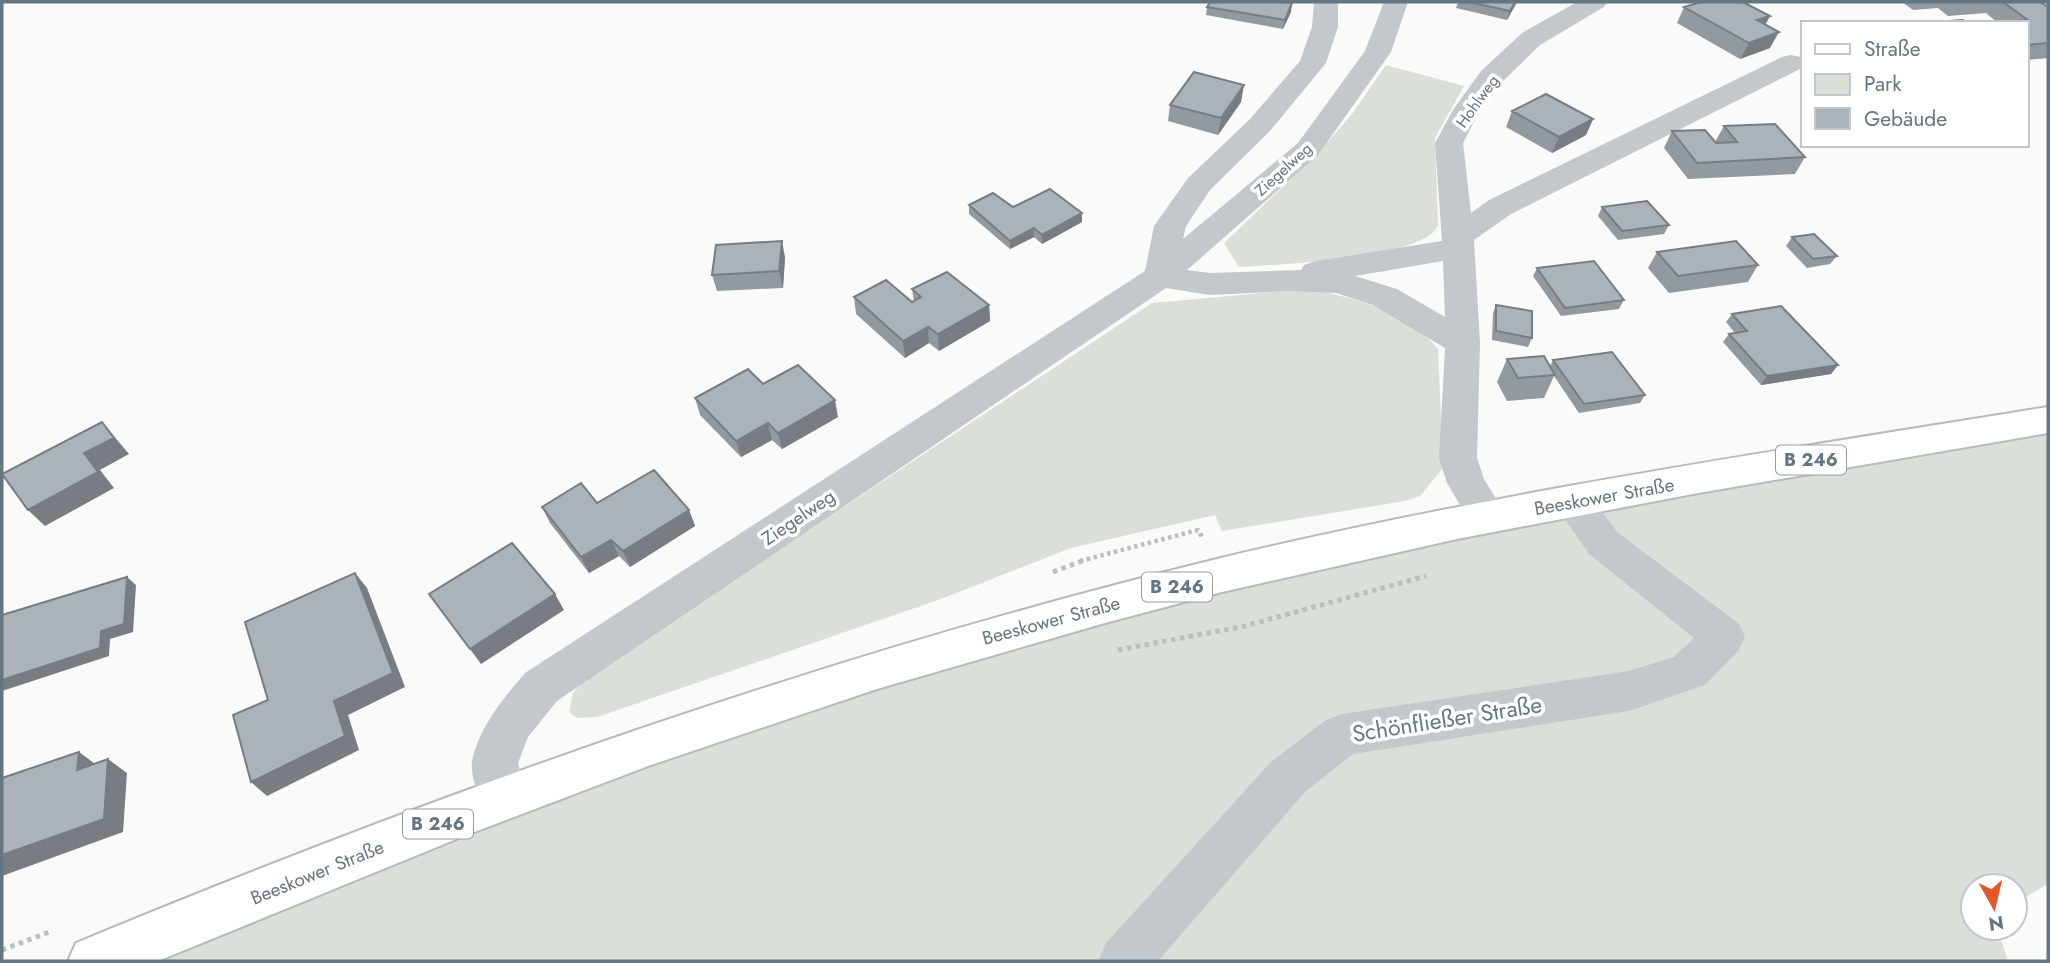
<svg xmlns="http://www.w3.org/2000/svg" width="2050" height="963" font-family="Jost,sans-serif">
	<style>
		.green { fill: #dadfd7 }
		.lines { fill: none; stroke-linecap: round; stroke-linejoin: round }
		.major-casing { stroke: #b5babe; stroke-width: 4 }
		.path-far1 { stroke: #bbbfc2; stroke-width: 4.5; stroke-dasharray: 3.5 3.5; stroke-linecap: butt }
		.path { stroke: #bbbfc2; stroke-width: 5; stroke-dasharray: 4.5 4.5; stroke-linecap: butt }
		.minor { fill: #c3c8cc; fill-rule: evenodd }
		.major { fill: #fff; fill-rule: evenodd }
		.wall { fill: #929a9f }
		.shaded-wall { fill: #777d82 }
		.building { fill: #aab3b9; stroke: #777d82; stroke-width: 2 }
		.labels { text-anchor: middle; stroke-width: 7; stroke-linejoin: round; paint-order: stroke }
		.far-street-label { font-size: 16px; fill: #657683; stroke: #fff }
		.shield { fill: #fff; stroke: #939fa8; stroke-width: 2 }
		.shield-label { font-size: 18px; font-weight: bold; fill: #657683 }
		.street-label { font-size: 19px; fill: #657683; stroke: #fff }
		.near-street-label { font-size: 23px; fill: #657683; stroke: #fff }
	</style>
	<rect width="100%" height="100%" fill="#fafaf8"/>
	<path class="green" d="M1386 65 1464 86 1435 138 1438 225C1429 258 1273 265 1239 267L1224 243 1320 151 1352 114Z
		M1309 289C1357 299 1405 309 1438 349L1443 468 1420 496 1405 501 1222 531 1215 515 1071 548 941 599 597 717 577 718 569 712 573 693 588 676 1152 303Z
		M2048 420V884L2015 903V886H1973V928H1997L2008 961H94L504 798 926 655 1807 460Z"/>
	<g class="lines">
		<g class="major-casing">
			<path id="major" d="M2048 407V433L1693 494 1457 539 1222 592 1105 623 877 689 651 765 464 836 158 961H68L76 943C447 789 826 655 1217 559 1491 493 1770 452 2048 407Z"/>
		</g>
		<path class="path-far1" d="M1080 561 1198 530 1202 537"/>
		<path class="path" d="M1053 572 1087 559
			M1118 650 1245 626 1426 576
			M2 950 52 931"/>
		<path class="minor" d="M1314 2H1338V27L1326 63 1270 131 1210 190 1186 226 1183 239 1298 143 1365 51 1384 2H1408L1391 52 1318 155 1187 270 1210 273 1301 270 1304 265 1316 261 1442 241 1435 143 1453 110 1481 71 1522 33 1577 2H1607L1604 7 1540 45 1501 83 1477 116 1463 143 1471 213 1489 200 1782 57 1791 55 1800 57 1803 61 1800 69 1511 214 1474 240 1480 343 1477 458 1484 479 1507 516 1501 527 1487 532 1473 527 1447 483 1439 458 1445 348 1373 305 1336 293 1290 291 1210 295 1166 288 557 701 528 737 518 763 527 798 520 814 503 820 486 814C480 800 470 777 472 761 479 727 503 699 525 673L1145 271 1154 226 1188 178 1250 119 1300 61 1312 27ZM1443 261 1445 317 1397 289 1355 276Z
			M1573 487 1587 491 1617 532 1739 624 1745 637 1739 650 1705 685 1629 711 1353 754 1305 792 1158 961H1098L1106 943 1271 762 1326 720 1342 714 1629 671 1674 657 1694 638 1589 554 1553 502 1559 491Z"/>
		<use href="#major" class="major"/>
	</g>
	<path class="wall" d="M1458 2H1517L1507 20 1456 8Z
		M1902 2H1994L1986 13 1948 16 1938 8 1913 10Z
		M1994 2H2040L2048 7V58L2027 60V23H1998L1986 13Z
		M1207 7 1291 12 1283 29 1206 15Z
		M1684 7 1770 16 1765 25 1770 48 1740 59 1677 23Z
		M1241 102 1218 135 1168 121 1170 105Z
		M1512 111 1593 119 1586 135 1552 153 1506 127Z
		M1724 126 1805 157 1795 174 1688 179 1664 148 1672 131 1715 142Z
		M969 205 1013 207 1082 213V222L1042 244 1034 237 1010 249 969 214Z
		M1602 207 1669 225 1664 234 1618 240 1598 216Z
		M1792 237 1837 256 1830 264 1807 268 1786 246Z
		M1657 252 1758 265 1748 282 1669 293 1648 268Z
		M785 257 783 288 717 291 712 275Z
		M1537 268 1624 300 1619 309 1561 316 1533 276Z
		M912 289 989 305 990 321 939 351 929 343 905 358 856 314 854 297 912 302H914Z
		M1496 305 1532 338 1528 347 1492 340 1493 313Z
		M1732 314 1838 365 1831 374 1761 385 1723 342 1729 334 1735 333 1726 322Z
		M1507 359 1550 366 1553 360 1645 395 1640 403 1579 413 1554 376 1544 398 1507 401 1497 382Z
		M763 384 838 417 782 449 772 440 741 457 700 415 695 398Z
		M597 503 689 510 695 526 630 567 619 556 589 573 550 523 542 507Z"/>
	<path class="shaded-wall" d="M1515 2H1517L1507 20 1510 11Z
		M1292 3 1291 12 1283 29 1285 20Z
		M1770 16 1761 32 1757 20Z
		M1779 32 1770 48 1740 59 1749 43Z
		M1244 85 1241 102 1218 135 1221 118Z
		M1593 119 1586 135 1552 153 1559 137Z
		M1082 213V222L1042 244V235Z
		M1034 228V237L1010 249V241Z
		M782 241 785 257 783 288 779 271Z
		M989 305 990 321 939 351 938 334Z
		M928 327 929 343 905 358 903 341Z
		M1838 365 1831 374 1761 385 1767 376Z
		M835 400 838 417 782 449 778 433Z
		M102 422 129 454 100 470 114 488 45 526 28 510 84 453Z
		M768 423 772 440 741 457 736 441Z
		M689 510 695 526 630 567 623 551Z
		M611 540 619 556 589 573 581 557Z
		M355 573 367 588 405 687 348 715 359 750 267 796 251 782 334 701Z
		M127 577 136 585 133 632 110 639 109 656 2 691V680L101 631Z
		M555 594 564 610 481 664 470 649Z
		M79 752 98 766 77 770Z
		M108 759 127 773 123 832 2 876V855Z"/>
	<path class="building" d="M1210 2H1282L1292 3 1285 20 1207 7Z
		M1469 2H1515L1510 11Z
		M1701 2H1743L1770 16 1757 20 1779 32 1749 43 1684 7Z
		M2003 2H2040L2048 7V43L2027 45V23H1996L2028 20Z
		M1963 20 1968 23H1919Z
		M1194 72 1244 85 1221 118 1170 105Z
		M1546 94 1593 119 1559 137 1512 111Z
		M1775 124 1805 157 1697 163 1672 131 1705 130 1716 143 1737 142 1724 126Z
		M1050 189 1082 213 1042 235 1034 228 1010 241 969 205 993 193 1013 207Z
		M1647 201 1669 225 1622 231 1602 207Z
		M1814 234 1837 256 1813 259 1792 237Z
		M782 241 779 271 712 275 716 245Z
		M1736 241 1758 265 1678 276 1657 252Z
		M1594 261 1624 300 1565 308 1537 268Z
		M947 272 989 305 938 334 928 327 903 341 854 297 886 280 912 302 921 297 912 289Z
		M1496 305 1532 311V338L1496 331Z
		M1781 306 1838 365 1767 376 1729 334 1747 331 1732 314Z
		M1612 352 1645 395 1584 404 1553 360Z
		M1544 356 1555 375 1518 378 1507 359Z
		M798 365 835 400 778 433 768 423 736 441 695 398 748 369 763 384Z
		M102 422 114 438 84 453 98 472 28 510 2 474Z
		M654 470 689 510 623 551 611 540 581 557 542 507 581 483 597 503Z
		M512 543 555 594 470 649 429 594Z
		M355 573 393 673 334 701 345 736 251 782 233 715 268 700 245 622Z
		M127 577 124 624 101 631 100 648 2 680V615Z
		M79 752 77 770 108 759 104 819 2 855V778Z"/>
	<g class="labels">
		<g class="far-street-label">
			<text transform="translate(1477 101) rotate(-54)" y="6">Hohlweg</text>
			<text transform="translate(1283 169) rotate(-42)" y="6">Ziegelweg</text>
		</g>
		<g class="shield">
			<rect x="1776" y="445.5" width="70" height="29" rx="5"/>
			<rect x="1142" y="572.5" width="70" height="29" rx="5"/>
			<rect x="403" y="809.5" width="70" height="29" rx="5"/>
		</g>
		<g class="shield-label">
			<text x="1811" y="466">B 246</text>
			<text x="1177" y="593">B 246</text>
			<text x="438" y="830">B 246</text>
		</g>
		<g class="street-label">
			<text transform="translate(1604 496) rotate(-10)" y="7">Beeskower Straße</text>
			<text transform="translate(798 517) rotate(-34)" y="7">Ziegelweg</text>
			<text transform="translate(1051 620) rotate(-15)" y="7">Beeskower Straße</text>
			<text transform="translate(317 872) rotate(-22)" y="7">Beeskower Straße</text>
		</g>
		<g class="near-street-label">
			<text transform="translate(1447 719) rotate(-9)" y="8">Schönfließer Straße</text>
		</g>
	</g>
	<rect width="2050" height="963" fill="none" stroke="#657683" stroke-width="7"/>
	<rect x="1801" y="21" width="228" height="126" fill="#ffffff" stroke="#c1c8cd" stroke-width="2"/>
	<rect x="1815" y="44" width="35" height="10" fill="#ffffff" stroke="#c1c8cd" stroke-width="2"/>
	<text x="1864" y="56" font-size="21" fill="#657683">Straße</text>
	<rect x="1815" y="74" width="35" height="21" fill="#dadfd7" stroke="#c1c8cd" stroke-width="2"/>
	<text x="1864" y="91" font-size="21" fill="#657683">Park</text>
	<rect x="1815" y="108" width="35" height="21" fill="#aab3b9" stroke="#c1c8cd" stroke-width="2"/>
	<text x="1864" y="126" font-size="21" fill="#657683">Gebäude</text>
	<g transform="translate(1994 907) rotate(172)"><circle r="33" fill="#ffffff" stroke="#c1c8cd" stroke-width="2"/>
	<path d="M0-5L12 26L0 18L-12 26Z" fill="#e4572e"/>
	<text y="-10" font-size="19" font-weight="bold" text-anchor="middle" fill="#657683">N</text>
	</g>
</svg>
